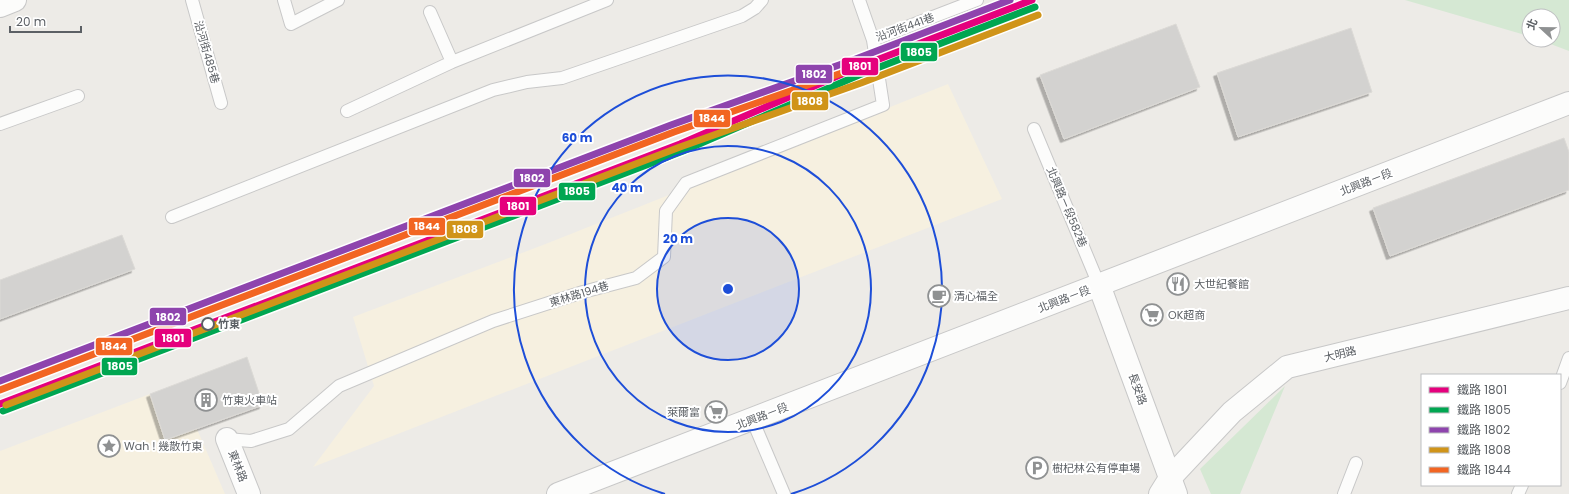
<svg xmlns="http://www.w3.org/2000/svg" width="1569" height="494" font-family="Poppins,'Noto Sans TC',sans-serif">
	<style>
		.commercial { fill: #f6f0e0 }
		.green { fill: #d5e8d3 }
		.building { fill: #d3d2d0; stroke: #dcdad6; filter: url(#shadow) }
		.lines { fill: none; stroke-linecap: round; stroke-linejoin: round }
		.service-casing { stroke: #c8c8c8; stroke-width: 14 }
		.minor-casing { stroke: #c8c8c8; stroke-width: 24 }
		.tertiary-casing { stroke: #c8c8c8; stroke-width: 24 }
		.service { stroke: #fcfcfb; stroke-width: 12 }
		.minor { stroke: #fcfcfb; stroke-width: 22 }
		.tertiary { stroke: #fcfcfb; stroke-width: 22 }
		.rail-1-casing { stroke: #fff; stroke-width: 10 }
		.rail-2-casing { stroke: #fff; stroke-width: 10 }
		.rail-3-casing { stroke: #fff; stroke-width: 10 }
		.rail-4-casing { stroke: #fff; stroke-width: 10 }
		.rail-5-casing { stroke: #fff; stroke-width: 10 }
		.rail-1 { stroke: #e5007d; stroke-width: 7 }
		.rail-2 { stroke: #00a651; stroke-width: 7 }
		.rail-3 { stroke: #8e44ad; stroke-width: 7 }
		.rail-4 { stroke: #d09419; stroke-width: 7 }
		.rail-5 { stroke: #f26522; stroke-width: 7 }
		.ring { fill: none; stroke: #1d4ed8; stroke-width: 2 }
		.stop-dot { fill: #fff; stroke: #5c6065; stroke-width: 2 }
		.labels { text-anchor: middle; stroke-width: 4; stroke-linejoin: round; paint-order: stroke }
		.street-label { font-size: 11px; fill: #5c6065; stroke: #fff }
		.poi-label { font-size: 11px; fill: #5c6065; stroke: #fff; text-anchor: start }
		.stop-label { font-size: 11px; font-weight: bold; fill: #5c6065; stroke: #fff; text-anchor: start }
		.centre { fill: #1d4ed8; stroke: #fff; stroke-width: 2 }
		.ring-label { font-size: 12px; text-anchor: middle; font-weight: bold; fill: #1d4ed8; stroke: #fff; stroke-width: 4; stroke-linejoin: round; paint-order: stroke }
		.line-badge { stroke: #fff; stroke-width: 1.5 }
		.badge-label { font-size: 11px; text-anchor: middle; font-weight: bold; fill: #fff }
	</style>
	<defs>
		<filter id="shadow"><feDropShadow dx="-3.5" dy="3.5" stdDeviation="0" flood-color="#0004"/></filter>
	</defs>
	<rect width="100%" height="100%" fill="#edebe7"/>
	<path class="commercial" d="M948 84 1002 199 313 467 374 386 353 317 543 245Z
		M150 394 165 440 197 429 225 494H0V451Z"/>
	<path class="green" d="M1405 0H1569V51L1540 40H1553V16H1529V36Z
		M1285 386 1240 494H1211L1200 469Z"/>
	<path class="building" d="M1176 24 1200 87 1064 139 1040 75Z
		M1351 28 1372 92 1238 137 1217 73Z
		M1564 138 1569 152V190L1390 256 1373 208Z
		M122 235 135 269 0 319V280Z
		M247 357 263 405 165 440 150 394Z"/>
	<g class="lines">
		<g class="service-casing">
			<path id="service" d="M192 0 221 103
				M284 0 291 24 338 0
				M430 12 452 62
				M873 40 977 0
				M347 111 452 62 607 0
				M0 124 78 96
				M1034 129 1099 285
				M172 217 493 90 527 82 562 78 742 16 755 8 762 0
				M1560 383 1569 358
				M752 419 784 494
				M227 439 251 441 289 429 339 386 493 321 583 292 636 278 664 257 666 211 686 183 883 105 873 40 859 0
				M1344 494 1356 463
				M1518 494 1522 485"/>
		</g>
		<g class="minor-casing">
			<path id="minor" d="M0 6 15 0
				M1160 494 1170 478 1232 412 1287 367 1569 298"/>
		</g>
		<g class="tertiary-casing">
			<path id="tertiary" d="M1099 285 1176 494
				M227 439 249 494
				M558 494 1569 103"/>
		</g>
		<use href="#service" class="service"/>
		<use href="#minor" class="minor"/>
		<use href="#tertiary" class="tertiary"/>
		<g class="rail-1-casing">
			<path id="rail-1" d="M0 404 680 144 856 68 1032 0"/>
		</g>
		<g class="rail-2-casing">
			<path id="rail-2" d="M3 411 683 151 859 75 1035 7"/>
		</g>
		<g class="rail-3-casing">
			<path id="rail-3" d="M0 381 671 125 853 60 1010 0"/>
		</g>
		<g class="rail-4-casing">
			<path id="rail-4" d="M6 405 680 147 861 83 1038 15"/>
		</g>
		<g class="rail-5-casing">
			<path id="rail-5" d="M0 390 674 132 856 68"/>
		</g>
		<use href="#rail-1" class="rail-1"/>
		<use href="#rail-2" class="rail-2"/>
		<use href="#rail-3" class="rail-3"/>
		<use href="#rail-4" class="rail-4"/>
		<use href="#rail-5" class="rail-5"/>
	</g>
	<circle cx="728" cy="289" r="71" fill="#1d4ed8" fill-opacity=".12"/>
	<g class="ring">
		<circle cx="728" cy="289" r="71"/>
		<circle cx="728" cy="289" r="143"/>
		<path d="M665 494A214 214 0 1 1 791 494"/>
	</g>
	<defs>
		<g id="restaurant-ring" transform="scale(1.15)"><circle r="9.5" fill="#fff" stroke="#8f9192" stroke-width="1.5"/><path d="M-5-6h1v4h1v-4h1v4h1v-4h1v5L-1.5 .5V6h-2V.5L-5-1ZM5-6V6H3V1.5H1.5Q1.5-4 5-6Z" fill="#8f9192"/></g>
		<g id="cafe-ring" transform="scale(1.15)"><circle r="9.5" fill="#fff" stroke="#8f9192" stroke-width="1.5"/><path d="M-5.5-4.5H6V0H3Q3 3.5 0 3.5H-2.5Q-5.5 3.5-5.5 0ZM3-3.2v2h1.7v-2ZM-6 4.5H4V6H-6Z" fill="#8f9192"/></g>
		<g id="supermarket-ring" transform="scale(1.15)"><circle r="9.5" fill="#fff" stroke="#8f9192" stroke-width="1.5"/><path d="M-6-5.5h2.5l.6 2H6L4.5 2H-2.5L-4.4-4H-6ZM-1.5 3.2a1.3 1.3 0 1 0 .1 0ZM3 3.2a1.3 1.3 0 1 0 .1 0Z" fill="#8f9192"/></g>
		<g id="building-ring" transform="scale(1.15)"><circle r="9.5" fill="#fff" stroke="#8f9192" stroke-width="1.5"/><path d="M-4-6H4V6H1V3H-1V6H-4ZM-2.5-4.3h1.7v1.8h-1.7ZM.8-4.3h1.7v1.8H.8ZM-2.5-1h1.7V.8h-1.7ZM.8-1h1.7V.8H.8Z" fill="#8f9192"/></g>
		<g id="sight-ring" transform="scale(1.15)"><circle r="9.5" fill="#fff" stroke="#8f9192" stroke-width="1.5"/><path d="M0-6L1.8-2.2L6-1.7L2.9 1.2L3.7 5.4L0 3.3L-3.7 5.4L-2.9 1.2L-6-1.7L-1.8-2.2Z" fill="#8f9192"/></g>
		<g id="parking-ring" transform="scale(1.15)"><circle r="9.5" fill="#fff" stroke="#8f9192" stroke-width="1.5"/><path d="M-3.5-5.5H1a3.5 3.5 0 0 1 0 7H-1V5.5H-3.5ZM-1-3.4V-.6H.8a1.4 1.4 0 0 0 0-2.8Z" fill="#8f9192"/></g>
	</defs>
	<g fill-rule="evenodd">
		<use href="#restaurant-ring" x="1178" y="284"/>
		<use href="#cafe-ring" x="939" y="296"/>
		<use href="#supermarket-ring" x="1152" y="315"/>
		<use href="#building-ring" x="206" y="400"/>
		<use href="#supermarket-ring" x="716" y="412"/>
		<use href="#sight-ring" x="109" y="446"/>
		<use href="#parking-ring" x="1037" y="468"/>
	</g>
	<circle class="stop-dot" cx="208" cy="324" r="6"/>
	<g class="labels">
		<g class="street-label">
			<text transform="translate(905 27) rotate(-20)" y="4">沿河街441巷</text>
			<text transform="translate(207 52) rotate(74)" y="4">沿河街485巷</text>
			<text transform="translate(1366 182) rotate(-21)" y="4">北興路ㄧ段</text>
			<text transform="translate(1067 207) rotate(67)" y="4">北興路ㄧ段582巷</text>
			<text transform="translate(579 294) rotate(-17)" y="4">東林路194巷</text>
			<text transform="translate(1064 299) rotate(-21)" y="4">北興路ㄧ段</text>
			<text transform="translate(1340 354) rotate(-14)" y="4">大明路</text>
			<text transform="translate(1138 389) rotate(70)" y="4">長安路</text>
			<text transform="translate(762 416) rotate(-21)" y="4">北興路ㄧ段</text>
			<text transform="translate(238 466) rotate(69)" y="4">東林路</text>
		</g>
		<g class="poi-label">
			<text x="1194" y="288">大世紀餐館</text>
			<text x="954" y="300">清心福全</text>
			<text x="1168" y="319">OK超商</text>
			<text x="222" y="404">竹東火車站</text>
			<text x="700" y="416" text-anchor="end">萊爾富</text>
			<text x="124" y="450">Wah ! 幾散竹東</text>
			<text x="1052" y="472">樹杞林公有停車場</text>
		</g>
		<g class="stop-label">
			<text x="218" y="328">竹東</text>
		</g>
	</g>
	<circle cx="728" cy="289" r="6" class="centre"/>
	<g class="ring-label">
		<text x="577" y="142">60 m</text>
		<text x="627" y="192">40 m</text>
		<text x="678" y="243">20 m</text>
	</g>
	<g class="line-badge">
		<rect x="900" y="42" width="38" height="20" rx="4" fill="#00a651"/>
		<rect x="841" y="57" width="38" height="19" rx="4" fill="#e5007d"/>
		<rect x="795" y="64" width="38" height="20" rx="4" fill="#8e44ad"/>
		<rect x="791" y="91" width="38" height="20" rx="4" fill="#d09419"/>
		<rect x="693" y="109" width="38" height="19" rx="4" fill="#f26522"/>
		<rect x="513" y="168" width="38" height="20" rx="4" fill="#8e44ad"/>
		<rect x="558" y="182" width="38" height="19" rx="4" fill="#00a651"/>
		<rect x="499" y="196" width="38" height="20" rx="4" fill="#e5007d"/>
		<rect x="408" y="217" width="38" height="19" rx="4" fill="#f26522"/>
		<rect x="446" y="220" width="38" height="19" rx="4" fill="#d09419"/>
		<rect x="149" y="307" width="38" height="19" rx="4" fill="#8e44ad"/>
		<rect x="154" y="328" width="38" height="20" rx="4" fill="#e5007d"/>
		<rect x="95" y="337" width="38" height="19" rx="4" fill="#f26522"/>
		<rect x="101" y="357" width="37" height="19" rx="4" fill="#00a651"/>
	</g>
	<g class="badge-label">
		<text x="919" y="56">1805</text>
		<text x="860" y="70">1801</text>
		<text x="814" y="78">1802</text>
		<text x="810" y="105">1808</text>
		<text x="712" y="122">1844</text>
		<text x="532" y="182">1802</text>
		<text x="577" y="195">1805</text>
		<text x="518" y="210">1801</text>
		<text x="427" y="230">1844</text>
		<text x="465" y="233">1808</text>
		<text x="168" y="321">1802</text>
		<text x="173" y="342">1801</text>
		<text x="114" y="350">1844</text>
		<text x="120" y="370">1805</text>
	</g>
	<rect x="1421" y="374" width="140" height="112" fill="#ffffff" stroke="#bebfc1"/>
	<rect x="1429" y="387" width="20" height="6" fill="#e5007d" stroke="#bebfc1"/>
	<text x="1457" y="394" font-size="12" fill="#5c6065">鐵路 1801</text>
	<rect x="1429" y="407" width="20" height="6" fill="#00a651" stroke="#bebfc1"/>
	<text x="1457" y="414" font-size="12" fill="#5c6065">鐵路 1805</text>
	<rect x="1429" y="427" width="20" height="6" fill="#8e44ad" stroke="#bebfc1"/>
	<text x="1457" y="434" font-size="12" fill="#5c6065">鐵路 1802</text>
	<rect x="1429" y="447" width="20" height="6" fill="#d09419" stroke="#bebfc1"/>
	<text x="1457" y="454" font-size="12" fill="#5c6065">鐵路 1808</text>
	<rect x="1429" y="467" width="20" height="6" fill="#f26522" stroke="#bebfc1"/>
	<text x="1457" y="474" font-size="12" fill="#5c6065">鐵路 1844</text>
	<g transform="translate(1541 28) rotate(292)"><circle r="19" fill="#ffffff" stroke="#bebfc1"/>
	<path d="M0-3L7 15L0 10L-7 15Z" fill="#8f9192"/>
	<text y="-6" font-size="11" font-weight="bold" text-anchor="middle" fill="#5c6065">北</text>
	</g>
	<path d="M10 26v6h71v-6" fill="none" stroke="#5c6065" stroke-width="2"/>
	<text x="16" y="26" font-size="12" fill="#5c6065" stroke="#ffffff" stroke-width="3" paint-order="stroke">20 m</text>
</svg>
